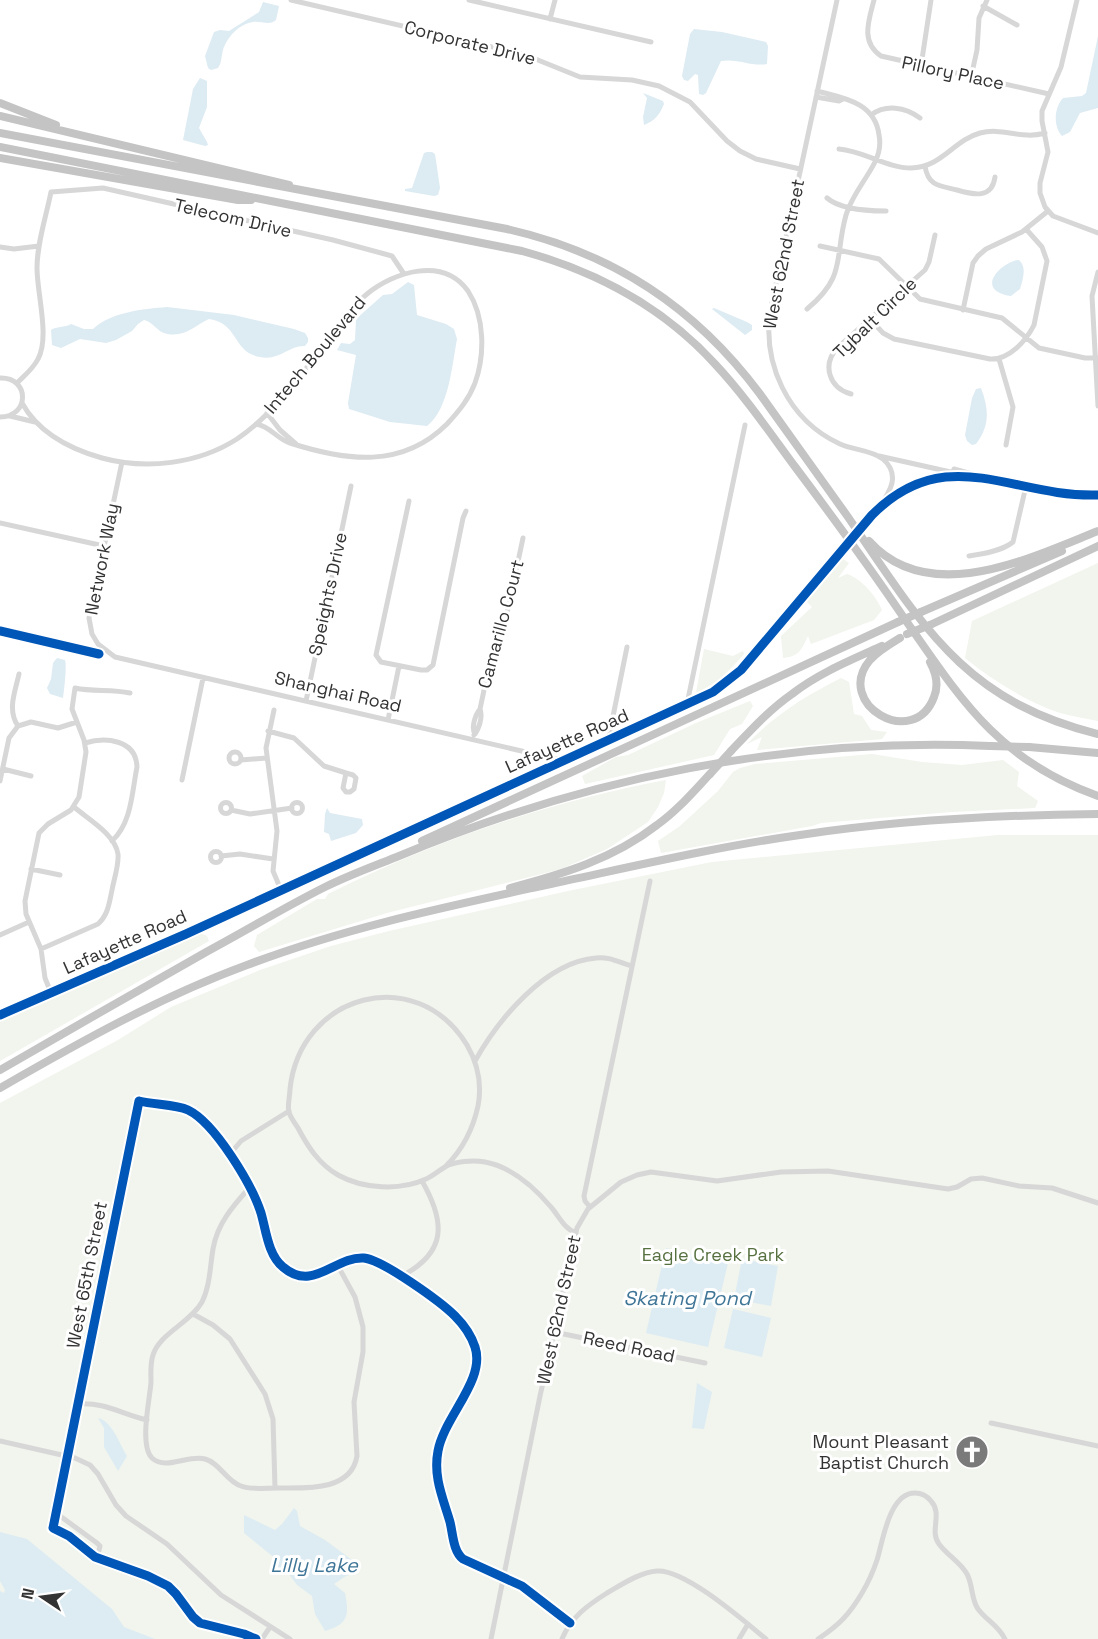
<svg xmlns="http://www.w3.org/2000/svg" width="1098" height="1639" font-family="'Space Grotesk',sans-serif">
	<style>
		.green { fill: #f1f5ed }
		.water { fill: #ddebf3 }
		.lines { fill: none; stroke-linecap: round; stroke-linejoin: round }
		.minor { stroke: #d7d7d7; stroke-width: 5 }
		.major { stroke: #cacaca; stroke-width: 7 }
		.highway { stroke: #c4c4c4; stroke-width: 8 }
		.major-bridge { stroke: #cacaca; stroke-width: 7 }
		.highway-bridge { stroke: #c4c4c4; stroke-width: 8 }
		.cycleway-casing { stroke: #fff; stroke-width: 13 }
		.cycleway { stroke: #0057b8; stroke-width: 9 }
		.labels { text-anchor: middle; stroke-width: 6; stroke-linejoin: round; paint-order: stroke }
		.street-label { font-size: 18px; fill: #333; stroke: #fff }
		.park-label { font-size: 18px; fill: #56703f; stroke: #fff }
		.poi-label { font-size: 18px; fill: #333; stroke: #fff; text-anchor: end }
		.water-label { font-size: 20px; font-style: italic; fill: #3f7597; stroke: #fff }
	</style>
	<rect width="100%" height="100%" fill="#fff"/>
	<path class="green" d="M843 559 849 563 838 578 847 574C862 579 876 596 882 610L874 620 811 644 808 636C801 650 800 656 783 658L781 636 812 607 806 601Z
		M1098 563V721C1085 718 1070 716 1057 712 1024 700 992 680 965 658L972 621Z
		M704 649 733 656 743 651 744 654C730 670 717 684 696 693Z
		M841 678 849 682 854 714 862 716 871 730 887 732 882 739 757 750 762 737 747 744C776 714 804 697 841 678Z
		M750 701 753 706 742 724 730 729 714 755 585 784 582 776 616 757 628 755 696 723Z
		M872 754 922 762 962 765 1003 760 1019 772 1017 786 1038 801 1035 808 951 812 821 823 812 826 661 853 658 841 680 826 718 791 733 772 740 768 755 764Z
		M666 780 664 793 658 807 648 822 607 849 561 869 387 913 259 952 254 946 257 935 317 899H325L328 894C437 840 545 803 666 780Z
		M998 835H1098V1639H0V1103L118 1040 171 1007 260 970 331 946 389 931 568 891 712 862Z
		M200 933 207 936 209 941 0 1061V1022Z"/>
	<path class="water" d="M263 2 279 6 276 20C269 26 262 21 253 22 239 24 227 37 223 50 221 57 222 62 218 68L211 70 208 68 205 56 214 32 220 30 229 31 259 12Z
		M694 29 722 32 766 42 768 46 767 64C752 67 737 58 721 61L706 93 703 95 699 94 698 75 695 74 688 81 684 80 682 76 690 34Z
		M1098 36V108L1080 113 1070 132 1062 136C1053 126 1054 108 1063 98L1082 96 1086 93Z
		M200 78 207 81V107L199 128 207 142 208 145 205 146 183 140 193 89Z
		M643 93 663 101 664 104C660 114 655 121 644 125L643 117 647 98Z
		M427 152H432L435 154 440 188 438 195 434 196 405 191V189L412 188 424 153Z
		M1019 260C1027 267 1023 279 1020 289L1011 296C972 290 1003 261 1019 260Z
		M408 282 414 285 417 315 446 324 454 329 457 339C452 365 449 409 427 426L390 422 349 409 348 403 356 355 337 350 341 343 350 344 355 340 356 319 383 295 392 294Z
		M167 307 234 315 294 329 305 333 308 338V342L305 346C289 345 280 361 260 357 232 352 239 323 209 319 194 326 183 339 164 333 156 330 153 322 144 320L138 324 132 331 116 340 106 343 80 339 61 348 52 345 51 330C56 326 65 328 71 324L84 329H93C111 312 143 309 167 307Z
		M714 308 747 322 752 325V330L745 335 712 309Z
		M981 388C989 409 990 426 976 444L972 445 967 441 965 435 972 398 976 389Z
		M57 658 65 660C67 666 64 691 63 698L50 694 47 688 51 679 53 663Z
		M327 808 330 813 362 819 363 825 356 833 331 841 329 834 324 832 325 814Z
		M666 1248 728 1263 708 1347 646 1333Z
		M742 1259 778 1266 771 1306 734 1299Z
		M733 1309 771 1318 762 1357 724 1348Z
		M697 1383 712 1392 704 1429 692 1428Z
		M98 1418C112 1421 119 1443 127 1456L118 1471 104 1447V1428Z
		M294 1508 297 1511 300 1526 325 1540 360 1566 359 1572 346 1576 334 1584 345 1593C349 1615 349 1624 325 1631L315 1614 312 1596 297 1585 288 1573 277 1568 276 1559 244 1533V1515L275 1530 282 1524Z
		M0 1532 27 1539 112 1609 124 1627 155 1639H0V1591L4 1593 5 1590 0 1581Z"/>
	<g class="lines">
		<path class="minor" d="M291 0 523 54 580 77 632 80 659 86 690 102 727 141 740 151 756 159 800 169
			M469 0 651 42
			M837 0 771 307C761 363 788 420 840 444 853 450 872 450 883 459 901 475 890 492 879 507
			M874 0C869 20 860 42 881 56L1049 94
			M1077 0 1061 67 1042 111V121L1048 152 1040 183V193L1045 207 1053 216 1098 233
			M983 6 1017 25
			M550 19 555 0
			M921 66 931 0
			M971 77 977 50 979 18 987 0
			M816 97 839 101 843 99
			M871 115C886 104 905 107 920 118
			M839 149C864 151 887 168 911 168 941 168 954 140 980 133 1003 127 1021 140 1045 133
			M925 166C926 173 928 179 934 183 940 187 950 188 957 190 974 195 992 199 995 177
			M827 198C841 210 868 211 886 211
			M820 246 879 259 920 299 1002 318 1039 348 1085 358H1098
			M0 247 14 249 39 246
			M1098 272 1092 296 1098 406
			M807 309C847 276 834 258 846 215 852 195 866 180 875 162 879 154 881 145 879 135 875 102 843 98 817 91
			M963 310 973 263 978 256 986 249 1022 232 1048 211
			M870 319 883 333 894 339 990 359C1009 360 1026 341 1034 325L1047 261 1042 247 1026 229
			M999 359 1013 407 1006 445
			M0 378C30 377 30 417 0 417
			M17 383C24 376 33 369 38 359 50 337 37 294 37 268 37 243 46 217 51 192L103 188 333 240 392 256 404 274
			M851 394C829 388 822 365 837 348L925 270 929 262 935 235
			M22 403C38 432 70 449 102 458 146 470 198 464 237 439 277 412 305 369 334 332 345 319 354 304 367 294 394 272 443 256 468 291 485 317 485 355 475 383 469 399 459 411 447 424 402 469 346 461 290 443 277 439 270 426 256 424
			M267 413 280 430 296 444
			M10 416 35 422
			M879 456 964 475
			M122 462 89 618 92 634 98 644 115 657 565 761
			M954 469 983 477
			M409 501 376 655 381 662 421 670H427L433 665 463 518 466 511
			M0 523 104 546
			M969 556C983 554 1002 551 1013 542L1026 486
			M306 701 351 486
			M687 704 745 425
			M274 710 266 748 277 831 273 871 281 890
			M388 720 399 666
			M18 726C7 710 15 692 19 674
			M268 731 294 738 324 766 346 773
			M475 734C471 728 475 715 480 709L490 662 506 618 523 538
			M474 735C479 729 483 717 480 709
			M608 741 627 647
			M85 743C105 737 136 739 137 767 132 791 132 823 112 841
			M229 758a6 6 0 1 1 12 0a6 6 0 1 1-12 0Z
			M241 760 267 758
			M3 769 31 776
			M346 773 353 775 356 778 354 789 350 792H346L343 788Z
			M182 780 203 678
			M0 781 9 738 18 726 31 722 58 728 77 722
			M220.5 808a5.5 5.5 0 1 1 11 0a5.5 5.5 0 1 1-11 0Z
			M291.5 808a5.5 5.5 0 1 1 11 0a5.5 5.5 0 1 1-11 0Z
			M231 810 250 814 292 808
			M210.5 857a5.5 5.5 0 1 1 11 0a5.5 5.5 0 1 1-11 0Z
			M221 856 240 854 273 859
			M31 869 60 875
			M0 935 29 922
			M41 949 98 924C108 915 109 904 112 890 114 879 119 865 118 854 115 834 88 819 74 807
			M51 993 45 978 41 949 26 914 25 901 39 833 48 824 71 810 79 797 86 752 84 740 72 709 75 688C93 692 111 689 130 693
			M475 1061C498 1020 545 962 596 958 609 956 620 963 632 966
			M230 1154 241 1141 289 1111
			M446 1166C463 1149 473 1129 478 1106 482 1085 478 1064 467 1045 416 962 300 994 290 1089 290 1096 287 1106 289 1112 290 1117 295 1123 298 1128 308 1147 319 1164 338 1175 363 1189 400 1191 426 1179 433 1176 438 1171 445 1167 454 1161 474 1160 485 1162 512 1167 534 1187 551 1207 559 1216 564 1229 576 1233
			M249 1188C233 1206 217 1224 213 1249 210 1267 210 1286 202 1302 190 1323 159 1334 153 1355 150 1364 151 1373 151 1382 150 1399 139 1445 152 1458 166 1471 189 1454 205 1459 220 1463 226 1481 241 1486 251 1490 265 1488 277 1488 304 1488 351 1492 357 1456L354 1402 363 1352V1327L355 1297 338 1266
			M590 1207 585 1201 584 1196 650 881
			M400 1277C447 1253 446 1223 422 1181
			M193 1314 213 1325 230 1339 265 1394 273 1419 275 1488
			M554 1332 705 1363
			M78 1404C105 1402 121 1414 147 1420
			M991 1423 1098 1446
			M0 1441 75 1458 90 1465 98 1474 116 1505 126 1516 167 1544 221 1595 290 1639
			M56 1513 97 1543 100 1546 97 1559
			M256 1639 244 1634 200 1623 193 1617 176 1594 168 1586 148 1576 95 1557 69 1536 53 1528 139 1101C155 1105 175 1104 188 1110 215 1123 252 1185 261 1213 266 1230 268 1255 283 1267 313 1293 335 1256 364 1258 383 1260 441 1302 455 1316 464 1325 471 1335 475 1347 486 1380 444 1417 438 1451 433 1477 443 1498 450 1522 453 1534 453 1551 463 1559L522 1586 570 1623
			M262 1639 270 1627
			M491 1639 540 1396 577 1228 588 1209 621 1182 637 1175 651 1172 717 1181 781 1172 828 1171 948 1189 957 1187 971 1179 982 1178 1019 1186 1052 1188 1098 1203
			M562 1639C571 1617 588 1605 607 1593 621 1585 640 1572 657 1571 685 1569 744 1621 766 1639
			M739 1639 748 1624
			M818 1639C839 1625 849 1615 862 1593 868 1583 873 1572 877 1560 883 1541 889 1493 915 1493 921 1493 927 1496 931 1501 943 1514 929 1531 939 1544 947 1555 960 1562 967 1574 973 1585 971 1599 978 1609 987 1621 998 1625 1005 1639"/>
		<path class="major" d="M867 521C942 437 1009 498 1098 495
			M0 1015 186 934 713 692 741 670 842 551"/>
		<path class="highway" d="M0 103 56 125
			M0 116 289 185
			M0 133 507 229C613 253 695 307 760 394 789 435 819 476 848 517 921 623 963 701 1098 734
			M0 147 522 251C595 271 663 307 715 364 745 396 770 433 796 468 832 516 868 565 902 615 960 698 997 760 1098 796
			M0 158 238 200H251
			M869 541C929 608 1030 558 1098 531
			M921 612 1062 551
			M930 625 1098 546
			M900 638C890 644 878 651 870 660 833 704 914 751 934 697 939 685 936 673 930 662
			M1029 747 1098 753
			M731 751C750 731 769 710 792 694 819 673 851 660 882 646
			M422 841 898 622
			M510 888C563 874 613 859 657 825 677 811 693 792 710 774
			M0 1070C69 1030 139 990 208 951 247 930 285 907 325 887 349 875 374 866 399 856 585 778 788 737 990 746
			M0 1088C80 1042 160 997 247 965 344 928 445 907 546 885 631 867 715 847 800 835 899 820 998 815 1098 814"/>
		<path class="major-bridge" d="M842 551 867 521"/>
		<path class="highway-bridge" d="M898 622 921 612
			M907 634 930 625
			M990 746 1029 747
			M710 774 731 751"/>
		<g class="cycleway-casing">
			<path id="cycleway" d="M0 631 99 654
				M0 1015 186 934 713 692 741 670 872 515C947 440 1012 498 1098 495
				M256 1639 244 1634 200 1623 193 1617 176 1594 168 1586 148 1576 95 1557 69 1536 53 1528 139 1101C155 1105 175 1104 188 1110 215 1123 252 1185 261 1213 266 1230 268 1255 283 1267 313 1293 335 1256 364 1258 383 1260 441 1302 455 1316 464 1325 471 1335 475 1347 486 1380 444 1417 438 1451 433 1477 443 1498 450 1522 453 1534 453 1551 463 1559L522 1586 570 1623"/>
		</g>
		<use href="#cycleway" class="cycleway"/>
	</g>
	<defs>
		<g id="church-disc" transform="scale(1.725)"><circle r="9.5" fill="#7a7a7a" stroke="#fff"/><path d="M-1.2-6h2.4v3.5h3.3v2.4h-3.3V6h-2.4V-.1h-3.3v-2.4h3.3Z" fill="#fff"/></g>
	</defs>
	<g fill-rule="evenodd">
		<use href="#church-disc" x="972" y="1452"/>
	</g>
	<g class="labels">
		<g class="street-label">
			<text transform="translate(470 43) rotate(14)" y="6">Corporate Drive</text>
			<text transform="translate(953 73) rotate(12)" y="6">Pillory Place</text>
			<text transform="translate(233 218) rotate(13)" y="6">Telecom Drive</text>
			<text transform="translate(784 254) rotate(-79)" y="6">West 62nd Street</text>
			<text transform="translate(875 318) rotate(-44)" y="6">Tybalt Circle</text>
			<text transform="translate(315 355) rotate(-50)" y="6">Intech Boulevard</text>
			<text transform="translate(102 559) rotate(-79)" y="6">Network Way</text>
			<text transform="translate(328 594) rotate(-78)" y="6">Speights Drive</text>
			<text transform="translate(501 624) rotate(-75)" y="6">Camarillo Court</text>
			<text transform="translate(338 692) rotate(13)" y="6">Shanghai Road</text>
			<text transform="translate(567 741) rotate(-24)" y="6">Lafayette Road</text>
			<text transform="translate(125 942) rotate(-24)" y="6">Lafayette Road</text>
			<text transform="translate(87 1275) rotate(-79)" y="6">West 65th Street</text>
			<text transform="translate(559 1310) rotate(-78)" y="6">West 62nd Street</text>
			<text transform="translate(629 1347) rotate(12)" y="6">Reed Road</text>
		</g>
		<g class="park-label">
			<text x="713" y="1261">Eagle Creek Park</text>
		</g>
		<g class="poi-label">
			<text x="949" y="1448">Mount Pleasant<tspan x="949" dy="21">Baptist Church</tspan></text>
		</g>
		<g class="water-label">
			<text x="687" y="1305">Skating Pond</text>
			<text x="314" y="1572">Lilly Lake</text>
		</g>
	</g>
	<g transform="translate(42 1597) rotate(283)" stroke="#ffffff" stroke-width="4.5" paint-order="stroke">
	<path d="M0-4.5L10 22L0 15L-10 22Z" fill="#333333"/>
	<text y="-9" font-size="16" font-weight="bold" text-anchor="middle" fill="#333333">N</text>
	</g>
</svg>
